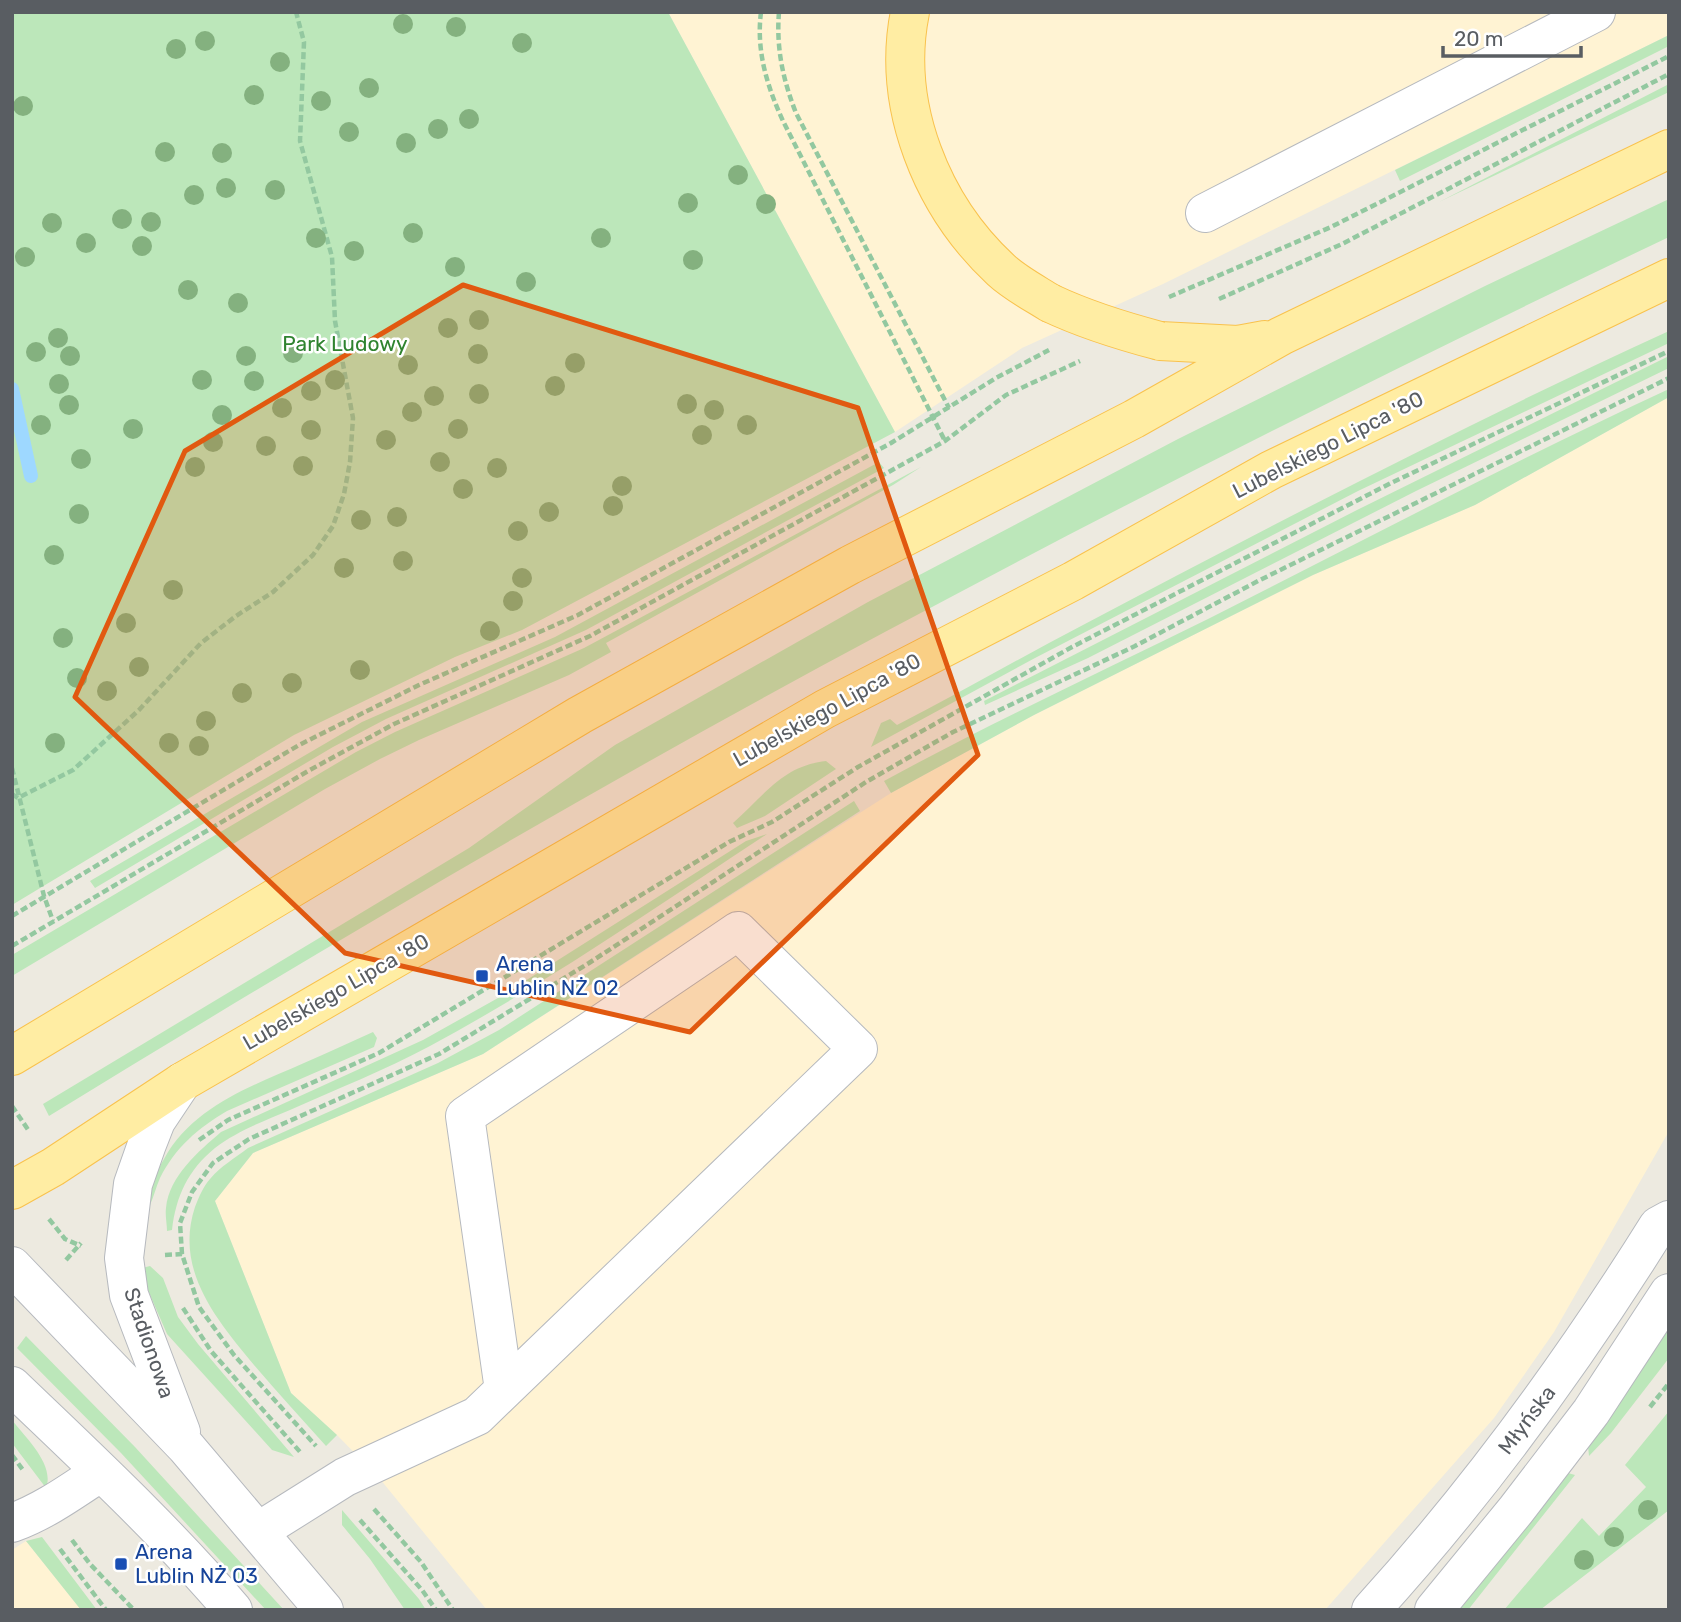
<svg xmlns="http://www.w3.org/2000/svg" width="1681" height="1622" font-family="Rubik,sans-serif">
	<style>
		.commercial { fill: #fff3d3 }
		.green { fill: #bce7ba }
		.lines { fill: none; stroke-linecap: round; stroke-linejoin: round }
		.stream { stroke: #9ed8ff; stroke-width: 14 }
		.minor-casing { stroke: #b6b9be; stroke-width: 40 }
		.major-casing { stroke: #f9c24d; stroke-width: 40 }
		.path { stroke: #93c8a0; stroke-width: 4.5; stroke-dasharray: 7 3.5; stroke-linecap: butt }
		.minor { stroke: #fff; stroke-width: 38 }
		.major { stroke: #ffeda3; stroke-width: 38 }
		.major-bridge-casing { stroke: #f9c24d; stroke-width: 40; stroke-linecap: butt }
		.major-bridge { stroke: #ffeda3; stroke-width: 38 }
		.tree { fill: #84b17f }
		.marked { fill: #e15910; fill-opacity: 0.2; stroke: #e15910; stroke-width: 5; stroke-linejoin: round }
		.transit-dot { fill: #1a4fb4; stroke: #fff; stroke-width: 2.5 }
		.labels { text-anchor: middle; stroke-width: 5; stroke-linejoin: round; paint-order: stroke }
		.park-label { font-size: 21px; fill: #2f832f; stroke: #fff }
		.street-label { font-size: 21px; fill: #595d62; stroke: #fff }
		.transit-label { font-size: 21px; fill: #164399; stroke: #fff; text-anchor: start }
	</style>
	<rect width="100%" height="100%" fill="#edeae0"/>
	<path class="commercial" d="M668 12H1669V35L1163 284 1022 348 895 432Z
		M1669 397V1131L1554 1332 1494 1418 1325 1610H487L380 1479 337 1435 291 1393 215 1201 253 1153 483 1054 891 793 1034 715 1313 575 1475 505Z
		M26 1541 81 1610H12V1550Z"/>
	<path class="green" d="M12 12H668L895 432 522 630 455 657 294 735 12 905Z
		M1669 35V46L1400 181 1395 170Z
		M1669 84V92L1439 202Z
		M1669 199V237C1404 363 1142 494 883 633 600 784 323 948 49 1116L43 1104 469 848 615 745 868 602 1178 439 1485 286Z
		M1669 331V343L1358 491 1035 658 871 747 881 723 890 719 897 725C960 693 1021 657 1083 625 1276 523 1470 422 1669 331Z
		M1669 356V368L1416 491 1088 658 985 705 984 701 1357 510Z
		M1669 389V397L1475 505 1313 575 1034 715 891 793 884 781C990 723 1101 672 1210 618 1362 541 1514 461 1669 389Z
		M879 462 884 468 586 630 386 719 333 747 95 888 90 881 362 722 555 637Z
		M921 467 893 485 606 643 611 652 569 675 419 740 380 759 325 789 12 976V955L356 752 395 732 584 648Z
		M826 761 836 769 765 816 737 828 733 823C765 795 782 766 826 761Z
		M854 801 860 811 483 1054 253 1153 215 1201 291 1393 337 1435 326 1446C302 1419 278 1393 254 1365 217 1320 174 1270 195 1207 199 1197 203 1187 210 1179 221 1166 235 1158 248 1148L438 1063 499 1030Z
		M767 834C656 907 547 983 430 1046 385 1070 337 1089 290 1110 264 1121 237 1131 215 1148 188 1170 176 1196 172 1230L167 1231C167 1224 165 1215 166 1208 169 1176 199 1151 221 1132L423 1040 498 998 746 841Z
		M373 1032 377 1038 374 1047 227 1111C198 1128 175 1148 160 1178 156 1187 154 1196 150 1205 150 1187 155 1174 164 1159 193 1106 252 1086 304 1063 328 1053 350 1042 373 1032Z
		M150 1266 163 1278 178 1317 198 1344 294 1457 272 1450 167 1334 147 1288 142 1268Z
		M1669 1319V1358L1611 1433 1589 1456 1588 1446Z
		M26 1336 135 1447 284 1610H266L121 1453 17 1348Z
		M1669 1411V1510L1540 1610H1504L1582 1518 1599 1536 1646 1487 1625 1465Z
		M12 1420C26 1438 55 1465 46 1488L12 1443Z
		M1568 1473 1575 1475 1468 1610H1452L1559 1476Z
		M342 1510 419 1599 426 1610H405L370 1559 342 1525Z
		M42 1537 97 1610H81L26 1541Z"/>
	<g class="lines">
		<path class="stream" d="M12 389 31 476"/>
		<g class="minor-casing">
			<path id="minor" d="M1205 213 1596 12
				M12 1266 186 1447 324 1610
				M12 1386C87 1458 165 1530 233 1610
				M181 1432 129 1295 124 1258 133 1184 147 1144 156 1121 182 1082
				M12 1523C45 1511 72 1491 101 1472
				M259 1531 345 1477 477 1416 858 1049 738 931 465 1116 504 1390
				M1371 1610C1479 1491 1573 1362 1658 1226L1669 1220
				M1434 1610 1516 1510 1591 1412 1669 1293"/>
		</g>
		<g class="major-casing">
			<path id="major" d="M910 12C891 106 932 206 1001 270 1015 283 1034 293 1050 303
				M1160 341 1238 345 1265 340
				M12 1056 580 715 850 565 1134 419 1281 336 1669 149
				M12 1190 53 1167 182 1082 825 709 1073 581 1271 470 1669 278"/>
		</g>
		<path class="path" d="M761 12C756 51 767 86 783 121L945 441
			M779 12C776 48 783 80 796 113L949 408
			M1169 297 1331 227 1669 56
			M1219 299 1342 244 1669 74
			M12 768 44 896 53 921
			M12 794 18 798 73 770 139 710 201 643 236 616 273 592 313 555 333 526 344 494 350 462 353 418 335 321 332 257 300 141 304 42 296 12
			M12 916 299 745 419 685 578 615 891 443 996 378 1049 350
			M12 946 308 771 394 724 590 636 945 441 1006 395 1080 361
			M12 1106 29 1131
			M199 1140 228 1120 379 1053 729 842 772 822 858 767 1072 647 1393 482 1669 351
			M49 1219 65 1239 81 1246
			M182 1254 180 1223 192 1192 213 1163 249 1139 439 1054 589 963 866 782 953 732 1135 646 1260 580 1669 378
			M165 1255 182 1254 199 1307 234 1355 316 1446
			M66 1260 81 1243
			M183 1308 211 1351 301 1453
			M1650 1407 1669 1383
			M12 1455 23 1470
			M374 1509 421 1562 453 1610
			M360 1520 422 1590 436 1610
			M72 1540 90 1564 134 1610
			M60 1549 106 1610"/>
		<use href="#minor" class="minor"/>
		<use href="#major" class="major"/>
		<g class="major-bridge-casing">
			<path id="major-bridge" d="M1050 303C1086 320 1122 331 1160 341"/>
		</g>
		<use href="#major-bridge" class="major-bridge"/>
	</g>
	<g class="tree">
		<circle cx="403" cy="24" r="10"/>
		<circle cx="456" cy="27" r="10"/>
		<circle cx="205" cy="41" r="10"/>
		<circle cx="522" cy="43" r="10"/>
		<circle cx="176" cy="49" r="10"/>
		<circle cx="280" cy="62" r="10"/>
		<circle cx="369" cy="88" r="10"/>
		<circle cx="254" cy="95" r="10"/>
		<circle cx="321" cy="101" r="10"/>
		<circle cx="23" cy="106" r="10"/>
		<circle cx="469" cy="119" r="10"/>
		<circle cx="438" cy="129" r="10"/>
		<circle cx="349" cy="132" r="10"/>
		<circle cx="406" cy="143" r="10"/>
		<circle cx="165" cy="152" r="10"/>
		<circle cx="222" cy="153" r="10"/>
		<circle cx="738" cy="175" r="10"/>
		<circle cx="226" cy="188" r="10"/>
		<circle cx="275" cy="190" r="10"/>
		<circle cx="194" cy="195" r="10"/>
		<circle cx="688" cy="203" r="10"/>
		<circle cx="766" cy="204" r="10"/>
		<circle cx="122" cy="219" r="10"/>
		<circle cx="151" cy="222" r="10"/>
		<circle cx="52" cy="223" r="10"/>
		<circle cx="413" cy="233" r="10"/>
		<circle cx="316" cy="238" r="10"/>
		<circle cx="601" cy="238" r="10"/>
		<circle cx="86" cy="243" r="10"/>
		<circle cx="142" cy="246" r="10"/>
		<circle cx="354" cy="251" r="10"/>
		<circle cx="25" cy="257" r="10"/>
		<circle cx="693" cy="260" r="10"/>
		<circle cx="455" cy="267" r="10"/>
		<circle cx="526" cy="282" r="10"/>
		<circle cx="188" cy="290" r="10"/>
		<circle cx="238" cy="303" r="10"/>
		<circle cx="479" cy="320" r="10"/>
		<circle cx="448" cy="328" r="10"/>
		<circle cx="58" cy="338" r="10"/>
		<circle cx="36" cy="352" r="10"/>
		<circle cx="293" cy="353" r="10"/>
		<circle cx="478" cy="354" r="10"/>
		<circle cx="70" cy="356" r="10"/>
		<circle cx="246" cy="356" r="10"/>
		<circle cx="575" cy="363" r="10"/>
		<circle cx="408" cy="365" r="10"/>
		<circle cx="202" cy="380" r="10"/>
		<circle cx="335" cy="380" r="10"/>
		<circle cx="254" cy="381" r="10"/>
		<circle cx="59" cy="384" r="10"/>
		<circle cx="555" cy="386" r="10"/>
		<circle cx="311" cy="391" r="10"/>
		<circle cx="479" cy="394" r="10"/>
		<circle cx="434" cy="396" r="10"/>
		<circle cx="687" cy="404" r="10"/>
		<circle cx="69" cy="405" r="10"/>
		<circle cx="282" cy="408" r="10"/>
		<circle cx="714" cy="410" r="10"/>
		<circle cx="412" cy="412" r="10"/>
		<circle cx="222" cy="415" r="10"/>
		<circle cx="41" cy="425" r="10"/>
		<circle cx="747" cy="425" r="10"/>
		<circle cx="133" cy="429" r="10"/>
		<circle cx="458" cy="429" r="10"/>
		<circle cx="311" cy="430" r="10"/>
		<circle cx="702" cy="435" r="10"/>
		<circle cx="386" cy="440" r="10"/>
		<circle cx="213" cy="442" r="10"/>
		<circle cx="266" cy="446" r="10"/>
		<circle cx="81" cy="459" r="10"/>
		<circle cx="440" cy="462" r="10"/>
		<circle cx="303" cy="466" r="10"/>
		<circle cx="195" cy="467" r="10"/>
		<circle cx="497" cy="468" r="10"/>
		<circle cx="622" cy="486" r="10"/>
		<circle cx="463" cy="489" r="10"/>
		<circle cx="613" cy="506" r="10"/>
		<circle cx="549" cy="512" r="10"/>
		<circle cx="79" cy="514" r="10"/>
		<circle cx="397" cy="517" r="10"/>
		<circle cx="361" cy="520" r="10"/>
		<circle cx="518" cy="531" r="10"/>
		<circle cx="54" cy="555" r="10"/>
		<circle cx="403" cy="561" r="10"/>
		<circle cx="344" cy="568" r="10"/>
		<circle cx="522" cy="578" r="10"/>
		<circle cx="173" cy="590" r="10"/>
		<circle cx="513" cy="601" r="10"/>
		<circle cx="126" cy="623" r="10"/>
		<circle cx="490" cy="631" r="10"/>
		<circle cx="63" cy="638" r="10"/>
		<circle cx="139" cy="667" r="10"/>
		<circle cx="360" cy="670" r="10"/>
		<circle cx="77" cy="678" r="10"/>
		<circle cx="292" cy="683" r="10"/>
		<circle cx="107" cy="691" r="10"/>
		<circle cx="242" cy="693" r="10"/>
		<circle cx="206" cy="721" r="10"/>
		<circle cx="55" cy="743" r="10"/>
		<circle cx="169" cy="743" r="10"/>
		<circle cx="199" cy="746" r="10"/>
		<circle cx="1648" cy="1510" r="10"/>
		<circle cx="1614" cy="1537" r="10"/>
		<circle cx="1584" cy="1560" r="10"/>
	</g>
	<path class="marked" d="M463 285 858 408 978 755 690 1032 345 953 75 697 185 451Z"/>
	<g class="transit-dot">
		<rect x="475" y="969" width="14" height="14" rx="3.5"/>
		<rect x="114" y="1557" width="14" height="14" rx="3.5"/>
	</g>
	<g class="labels">
		<g class="park-label">
			<text x="345" y="351">Park Ludowy</text>
		</g>
		<g class="street-label">
			<text transform="translate(1328 445) rotate(-27)" y="7">Lubelskiego Lipca '80</text>
			<text transform="translate(827 710) rotate(-29)" y="7">Lubelskiego Lipca '80</text>
			<text transform="translate(336 992) rotate(-30)" y="7">Lubelskiego Lipca '80</text>
			<text transform="translate(149 1343) rotate(71)" y="7">Stadionowa</text>
			<text transform="translate(1527 1420) rotate(-53)" y="7">Młyńska</text>
		</g>
		<g class="transit-label">
			<text x="496" y="971">Arena<tspan x="496" dy="24">Lublin NŻ 02</tspan></text>
			<text x="135" y="1559">Arena<tspan x="135" dy="24">Lublin NŻ 03</tspan></text>
		</g>
	</g>
	<rect width="1681" height="1622" fill="none" stroke="#595d62" stroke-width="28"/>
	<path d="M1443 46v10h138v-10" fill="none" stroke="#595d62" stroke-width="3.5"/>
	<text x="1454" y="46" font-size="21" fill="#595d62" stroke="#ffffff" stroke-width="5" paint-order="stroke">20 m</text>
</svg>
